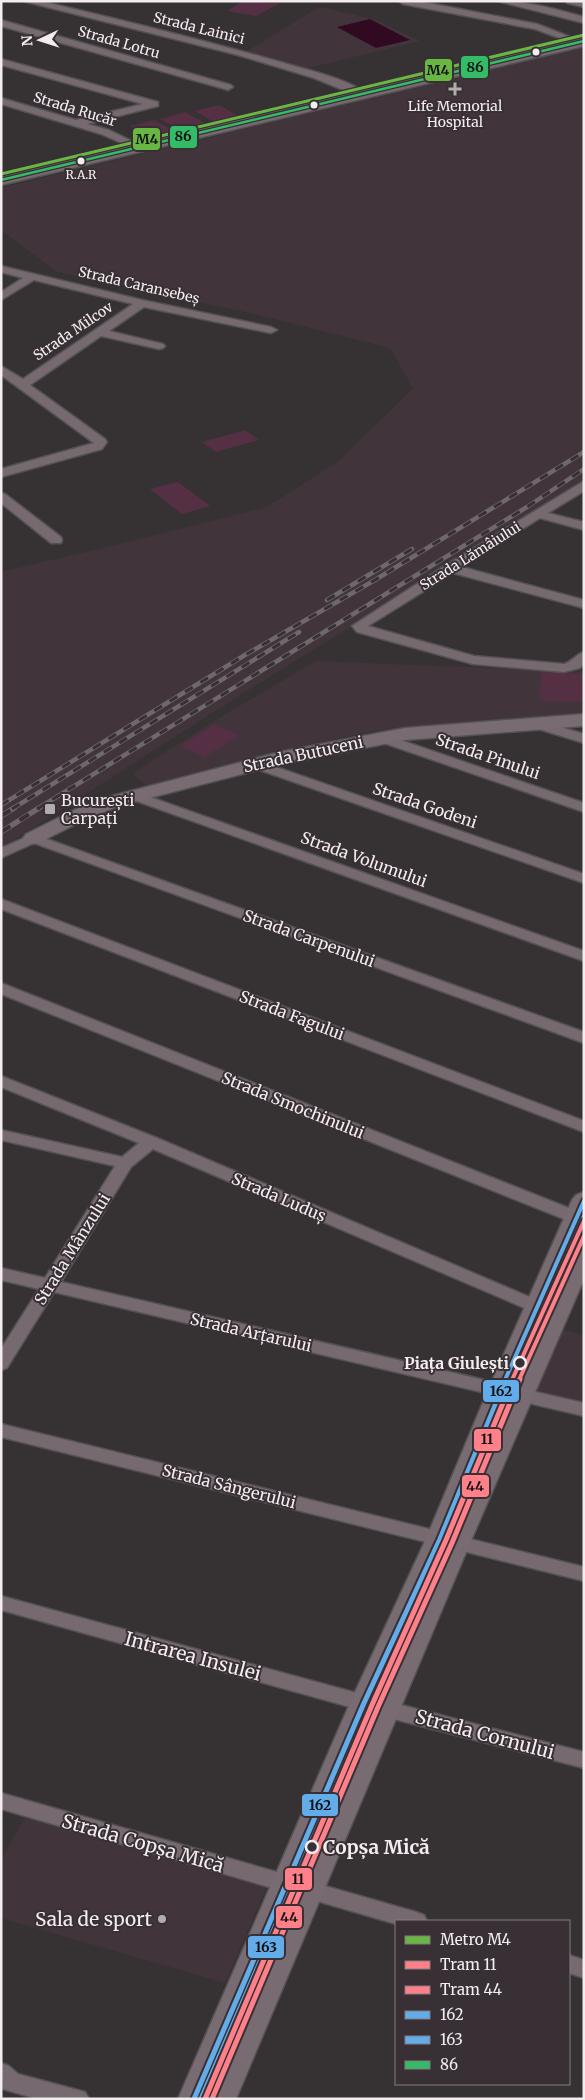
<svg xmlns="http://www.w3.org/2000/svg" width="585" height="2100" font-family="Merriweather,serif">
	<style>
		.built { fill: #41353b }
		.green { fill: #552f44 }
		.water { fill: #310a22 }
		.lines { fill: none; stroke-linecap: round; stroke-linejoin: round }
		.street-casing { stroke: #535152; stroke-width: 3 }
		.secondary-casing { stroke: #535152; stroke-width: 3 }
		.primary-casing { stroke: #535152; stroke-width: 3 }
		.street { fill: #766970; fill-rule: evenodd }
		.secondary { fill: #786b72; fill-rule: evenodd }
		.primary { fill: #776970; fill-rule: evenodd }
		.rail-far1-casing { stroke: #6e686b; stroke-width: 4.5 }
		.rail-casing { stroke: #6e686b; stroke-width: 5.5 }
		.rail-far1 { stroke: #383034; stroke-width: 3; stroke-dasharray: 9; stroke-linecap: butt }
		.rail { stroke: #383034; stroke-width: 4; stroke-dasharray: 11; stroke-linecap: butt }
		.bus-1-far1-casing { stroke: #383034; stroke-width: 8 }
		.bus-1-casing { stroke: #383034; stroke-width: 9 }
		.bus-2-far1-casing { stroke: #383034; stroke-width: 8 }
		.bus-2-casing { stroke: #383034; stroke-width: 9 }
		.bus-3-casing { stroke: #383034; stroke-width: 5 }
		.bus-1-far1 { stroke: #62acea; stroke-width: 4 }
		.bus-1 { stroke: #62acea; stroke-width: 5 }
		.bus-2-far1 { stroke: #62acea; stroke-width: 4 }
		.bus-2 { stroke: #62acea; stroke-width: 5 }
		.bus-3 { stroke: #33bb67; stroke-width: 2.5 }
		.tram-1-far1-casing { stroke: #383034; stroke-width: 8 }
		.tram-1-casing { stroke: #383034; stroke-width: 9 }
		.tram-2-far1-casing { stroke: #383034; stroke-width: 8 }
		.tram-2-casing { stroke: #383034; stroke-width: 9 }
		.tram-1-far1 { stroke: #ff8089; stroke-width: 4 }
		.tram-1 { stroke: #ff8089; stroke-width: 5 }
		.tram-2-far1 { stroke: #ff8089; stroke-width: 4 }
		.tram-2 { stroke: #ff8089; stroke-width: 5 }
		.metro-1-casing { stroke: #383034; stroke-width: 5.5 }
		.metro-1 { stroke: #69b743; stroke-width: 3 }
		.bus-dot { fill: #f3edf0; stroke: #383034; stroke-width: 2 }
		.poi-dot { fill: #b1acae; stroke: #383034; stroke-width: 2 }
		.stop-dot { fill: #383034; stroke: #f3edf0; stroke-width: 2.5 }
		.labels { text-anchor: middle; stroke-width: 4; stroke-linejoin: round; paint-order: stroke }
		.far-bus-label { font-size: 12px; fill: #f3edf0; stroke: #383034 }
		.far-street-label { font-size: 14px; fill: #f3edf0; stroke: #383034 }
		.far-poi-label { font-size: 14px; fill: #f3edf0; stroke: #383034 }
		.street-label { font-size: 16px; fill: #f3edf0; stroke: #383034 }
		.poi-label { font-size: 16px; fill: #f3edf0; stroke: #383034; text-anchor: start }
		.stop-label { font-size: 16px; font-weight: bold; fill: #f3edf0; stroke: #383034; text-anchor: end }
		.near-street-label { font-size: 19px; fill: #f3edf0; stroke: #383034 }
		.near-stop-label { font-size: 19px; font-weight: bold; fill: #f3edf0; stroke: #383034; text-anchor: start }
		.near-poi-label { font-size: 19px; fill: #f3edf0; stroke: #383034; text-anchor: end }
		.line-badge { stroke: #383034; stroke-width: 2 }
		.pale-badge-label { font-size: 14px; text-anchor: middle; font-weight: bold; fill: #111 }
	</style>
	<rect width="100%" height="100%" fill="#363234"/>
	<path class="built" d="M319 7 373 19 420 41 304 69 246 52Z
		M584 47V483L245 692 1 848V572L116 545 267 507 339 461 413 388 390 348 259 315 57 272 1 230V188Z
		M316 661 584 672V713L374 731 280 751 150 787 132 774 219 718Z
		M562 1330 584 1335V1402L534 1390Z
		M26 1816 267 1886 225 1983 1 1918V1860Z"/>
	<path class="green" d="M243 1 280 3 256 16 227 11Z
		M219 105 238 116 214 122 194 111Z
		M185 112 205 123 180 130 160 119Z
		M154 120 174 131 149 137 130 126Z
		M245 430 259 440 216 452 202 442Z
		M178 482 210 506 182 514 150 489Z
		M541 672 584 674V702L540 701Z
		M214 725 239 735 205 757 180 746Z"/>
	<path class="water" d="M370 19 410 40 376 48 337 27Z"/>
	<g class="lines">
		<g class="street-casing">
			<path id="street" d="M23 1H40C122 20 203 40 284 63 304 69 352 80 366 94L364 96H358L314 78 238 55Z
				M399 1H418L537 24 583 42 578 45 535 29 403 4Z
				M497 1C527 1 555 9 584 17V23Z
				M566 1H584V7L567 3Z
				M1 20 231 85 233 87 228 90 225 89 1 26Z
				M1 59 158 102V106L87 124 109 130 144 147 143 149H135L101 134 1 104V98L76 120 143 104 1 65Z
				M1 266 142 300 271 327 277 330 271 333 144 307 109 331 163 344 165 346 163 348 159 349 101 336 30 385 105 439 107 442 102 449 1 477V469L94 443 1 375V366L23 379 133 304 34 280 1 300V292L23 278 1 272Z
				M584 481V491L548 513 584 522V530L540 518 462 567 584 600V608L453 573 368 626 474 656 564 664C572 662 576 654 584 652V664L580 668 564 672 473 664 357 632 352 626 446 565Z
				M1 493 5 494 61 537 62 540 61 543H51L1 503Z
				M534 719 584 734V743L529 726 527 723Z
				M380 733 584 803V812L375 740 373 737 375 734Z
				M256 760 584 874V883L251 767 249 764 251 761Z
				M133 791 584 951V961L128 798 126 795 128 792Z
				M33 834 584 1032V1043L34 843 1 858V848Z
				M1 899 584 1121V1132L1 909Z
				M1 983 584 1214V1227L1 994Z
				M1 1076 157 1138 553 1307 556 1311 553 1315 547 1317 541 1315 153 1149 131 1167 61 1282 584 1403V1416L54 1292 7 1368 1 1370V1349L39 1289 1 1280V1268L45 1278 115 1166 1 1140V1130L122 1157 139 1143 1 1087Z
				M1 1424 584 1567V1581L1 1437Z
				M1 1596 386 1701 584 1752V1768L386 1717 1 1610Z
				M1 1793 416 1912 424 1915 427 1921H396V1924L1 1809Z
				M569 1955 584 1960V1978L569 1973Z
				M1 2063 9 2066 18 2074 85 2092 89 2099H37L3 2089Z"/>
		</g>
		<g class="secondary-casing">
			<path id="secondary" d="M584 714V726L405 740 281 764 122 805 88 818 40 842 33 844 26 842 23 838 26 834 74 810 108 797 280 752 405 728Z
				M584 1192V1228L577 1244 584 1242V1279L470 1543 236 2099H178L350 1703 426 1539 488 1390 572 1200 576 1195Z"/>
		</g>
		<g class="primary-casing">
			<path id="primary" d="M584 36V46L1 185V175Z"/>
		</g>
		<use href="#street" class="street"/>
		<use href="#secondary" class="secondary"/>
		<use href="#primary" class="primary"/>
		<g class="rail-far1-casing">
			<path id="rail-far1" d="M327 600 412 549
				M1 805 245 655 375 580 584 452
				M12 809 299 632
				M37 809 527 507 584 469"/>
		</g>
		<g class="rail-casing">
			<path id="rail" d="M1 816 14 808
				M1 832 39 808"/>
		</g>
		<use href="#rail-far1" class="rail-far1"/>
		<use href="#rail" class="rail"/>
		<g class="bus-1-far1-casing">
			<path id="bus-1-far1" d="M505 1380 584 1201"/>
		</g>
		<g class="bus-1-casing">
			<path id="bus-1" d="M194 2099 364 1703 440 1539 506 1379"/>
		</g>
		<g class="bus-2-far1-casing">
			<path id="bus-2-far1" d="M512 1380 584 1216"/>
		</g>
		<g class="bus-2-casing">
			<path id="bus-2" d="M201 2099 370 1706 446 1541 513 1379"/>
		</g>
		<g class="bus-3-casing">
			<path id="bus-3" d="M1 180 584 41"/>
		</g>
		<use href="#bus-1-far1" class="bus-1-far1"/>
		<use href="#bus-1" class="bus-1"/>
		<use href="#bus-2-far1" class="bus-2-far1"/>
		<use href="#bus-2" class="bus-2"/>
		<use href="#bus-3" class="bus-3"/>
		<g class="tram-1-far1-casing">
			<path id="tram-1-far1" d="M512 1380 584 1221"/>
		</g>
		<g class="tram-1-casing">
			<path id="tram-1" d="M205 2099 372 1705 446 1540 513 1379"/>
		</g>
		<g class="tram-2-far1-casing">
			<path id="tram-2-far1" d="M519 1380 584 1236"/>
		</g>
		<g class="tram-2-casing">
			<path id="tram-2" d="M212 2099 378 1707 452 1543 520 1379"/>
		</g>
		<use href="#tram-1-far1" class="tram-1-far1"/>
		<use href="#tram-1" class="tram-1"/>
		<use href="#tram-2-far1" class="tram-2-far1"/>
		<use href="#tram-2" class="tram-2"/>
		<g class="metro-1-casing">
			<path id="metro-1" d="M1 174 584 35"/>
		</g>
		<use href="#metro-1" class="metro-1"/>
	</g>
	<g class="bus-dot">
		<circle cx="536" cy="52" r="4.5"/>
		<circle cx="314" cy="105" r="4.5"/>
		<circle cx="81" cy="161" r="4.5"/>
	</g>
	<g class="poi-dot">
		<path d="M452.5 81.5h5v5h5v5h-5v5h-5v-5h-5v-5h5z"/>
		<rect x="44" y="803" width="12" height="12" rx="2.5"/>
		<circle cx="162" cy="1919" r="5"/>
	</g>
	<g class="stop-dot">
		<circle cx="520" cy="1363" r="6"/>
		<circle cx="312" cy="1847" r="6"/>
	</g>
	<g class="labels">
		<g class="far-bus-label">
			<text x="81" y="179">R.A.R</text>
		</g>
		<g class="far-street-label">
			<text transform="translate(199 28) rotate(14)" y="5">Strada Lainici</text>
			<text transform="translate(119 42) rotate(16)" y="5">Strada Lotru</text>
			<text transform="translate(75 109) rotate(17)" y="5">Strada Rucăr</text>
			<text transform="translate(139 285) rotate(13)" y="5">Strada Caransebeș</text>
			<text transform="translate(73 331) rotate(-34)" y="5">Strada Milcov</text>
			<text transform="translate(470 556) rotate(-32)" y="5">Strada Lămâiului</text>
		</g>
		<g class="far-poi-label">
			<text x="455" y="111">Life Memorial<tspan x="455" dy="16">Hospital</tspan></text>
		</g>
		<g class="street-label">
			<text transform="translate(303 754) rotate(-12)" y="6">Strada Butuceni</text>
			<text transform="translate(488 756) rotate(19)" y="6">Strada Pinului</text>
			<text transform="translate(425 805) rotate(19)" y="6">Strada Godeni</text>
			<text transform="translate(364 859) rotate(20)" y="6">Strada Volumului</text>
			<text transform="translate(309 938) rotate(20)" y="6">Strada Carpenului</text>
			<text transform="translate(292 1015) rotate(21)" y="6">Strada Fagului</text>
			<text transform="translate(293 1105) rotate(22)" y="6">Strada Smochinului</text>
			<text transform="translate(279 1197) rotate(23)" y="6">Strada Luduș</text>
			<text transform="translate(72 1249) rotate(-58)" y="6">Strada Mânzului</text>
			<text transform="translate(251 1332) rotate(13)" y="6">Strada Arțarului</text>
			<text transform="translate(229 1486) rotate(14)" y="6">Strada Sângerului</text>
		</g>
		<g class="poi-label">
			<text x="61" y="806">București<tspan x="61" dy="18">Carpați</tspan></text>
		</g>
		<g class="stop-label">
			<text x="509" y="1369">Piața Giulești</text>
		</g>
		<g class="near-street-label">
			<text transform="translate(193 1656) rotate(15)" y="7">Intrarea Insulei</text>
			<text transform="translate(485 1734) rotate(15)" y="7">Strada Cornului</text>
			<text transform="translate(143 1843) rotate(16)" y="7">Strada Copșa Mică</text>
		</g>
		<g class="near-stop-label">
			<text x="323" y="1854">Copșa Mică</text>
		</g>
		<g class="near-poi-label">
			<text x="152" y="1926">Sala de sport</text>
		</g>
	</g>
	<g class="line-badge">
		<rect x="460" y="55" width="29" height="24" rx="5" fill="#33bb67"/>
		<rect x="424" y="58" width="29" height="24" rx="5" fill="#69b743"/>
		<rect x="169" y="125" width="29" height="24" rx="5" fill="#33bb67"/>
		<rect x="132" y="127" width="29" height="24" rx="5" fill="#69b743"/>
		<rect x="482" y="1379" width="38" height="24" rx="5" fill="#62acea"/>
		<rect x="473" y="1428" width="29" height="24" rx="5" fill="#ff8089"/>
		<rect x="461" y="1474" width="29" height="24" rx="5" fill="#ff8089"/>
		<rect x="301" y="1793" width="38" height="24" rx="5" fill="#62acea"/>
		<rect x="284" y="1867" width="29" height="24" rx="5" fill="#ff8089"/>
		<rect x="275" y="1905" width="28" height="24" rx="5" fill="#ff8089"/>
		<rect x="247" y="1935" width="38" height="24" rx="5" fill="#62acea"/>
	</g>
	<g class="pale-badge-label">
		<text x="475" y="72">86</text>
		<text x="438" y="75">M4</text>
		<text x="183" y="141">86</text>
		<text x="147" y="144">M4</text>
		<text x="501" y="1396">162</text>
		<text x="487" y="1444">11</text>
		<text x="475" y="1491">44</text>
		<text x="320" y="1810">162</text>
		<text x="298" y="1884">11</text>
		<text x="289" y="1922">44</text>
		<text x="266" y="1952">163</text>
	</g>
	<rect width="585" height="2100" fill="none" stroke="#f3edf0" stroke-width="5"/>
	<rect x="395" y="1920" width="175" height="165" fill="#383034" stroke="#837c7f"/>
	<rect x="405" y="1936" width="25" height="8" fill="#69b743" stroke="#837c7f"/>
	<text x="440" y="1945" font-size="15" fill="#f3edf0">Metro M4</text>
	<rect x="405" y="1961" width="25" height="8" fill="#ff8089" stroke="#837c7f"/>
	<text x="440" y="1970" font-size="15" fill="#f3edf0">Tram 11</text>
	<rect x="405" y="1986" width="25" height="8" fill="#ff8089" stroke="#837c7f"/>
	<text x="440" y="1995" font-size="15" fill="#f3edf0">Tram 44</text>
	<rect x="405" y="2011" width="25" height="8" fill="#62acea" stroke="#837c7f"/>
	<text x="440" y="2020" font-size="15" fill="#f3edf0">162</text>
	<rect x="405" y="2036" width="25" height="8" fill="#62acea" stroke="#837c7f"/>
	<text x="440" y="2045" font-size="15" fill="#f3edf0">163</text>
	<rect x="405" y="2061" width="25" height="8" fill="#33bb67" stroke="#837c7f"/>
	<text x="440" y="2070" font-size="15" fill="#f3edf0">86</text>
	<g transform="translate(40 40) rotate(266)" stroke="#383034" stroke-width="4" paint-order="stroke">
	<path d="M0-4L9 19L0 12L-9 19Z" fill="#f3edf0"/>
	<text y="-8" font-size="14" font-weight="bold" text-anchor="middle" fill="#f3edf0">N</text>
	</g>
</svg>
